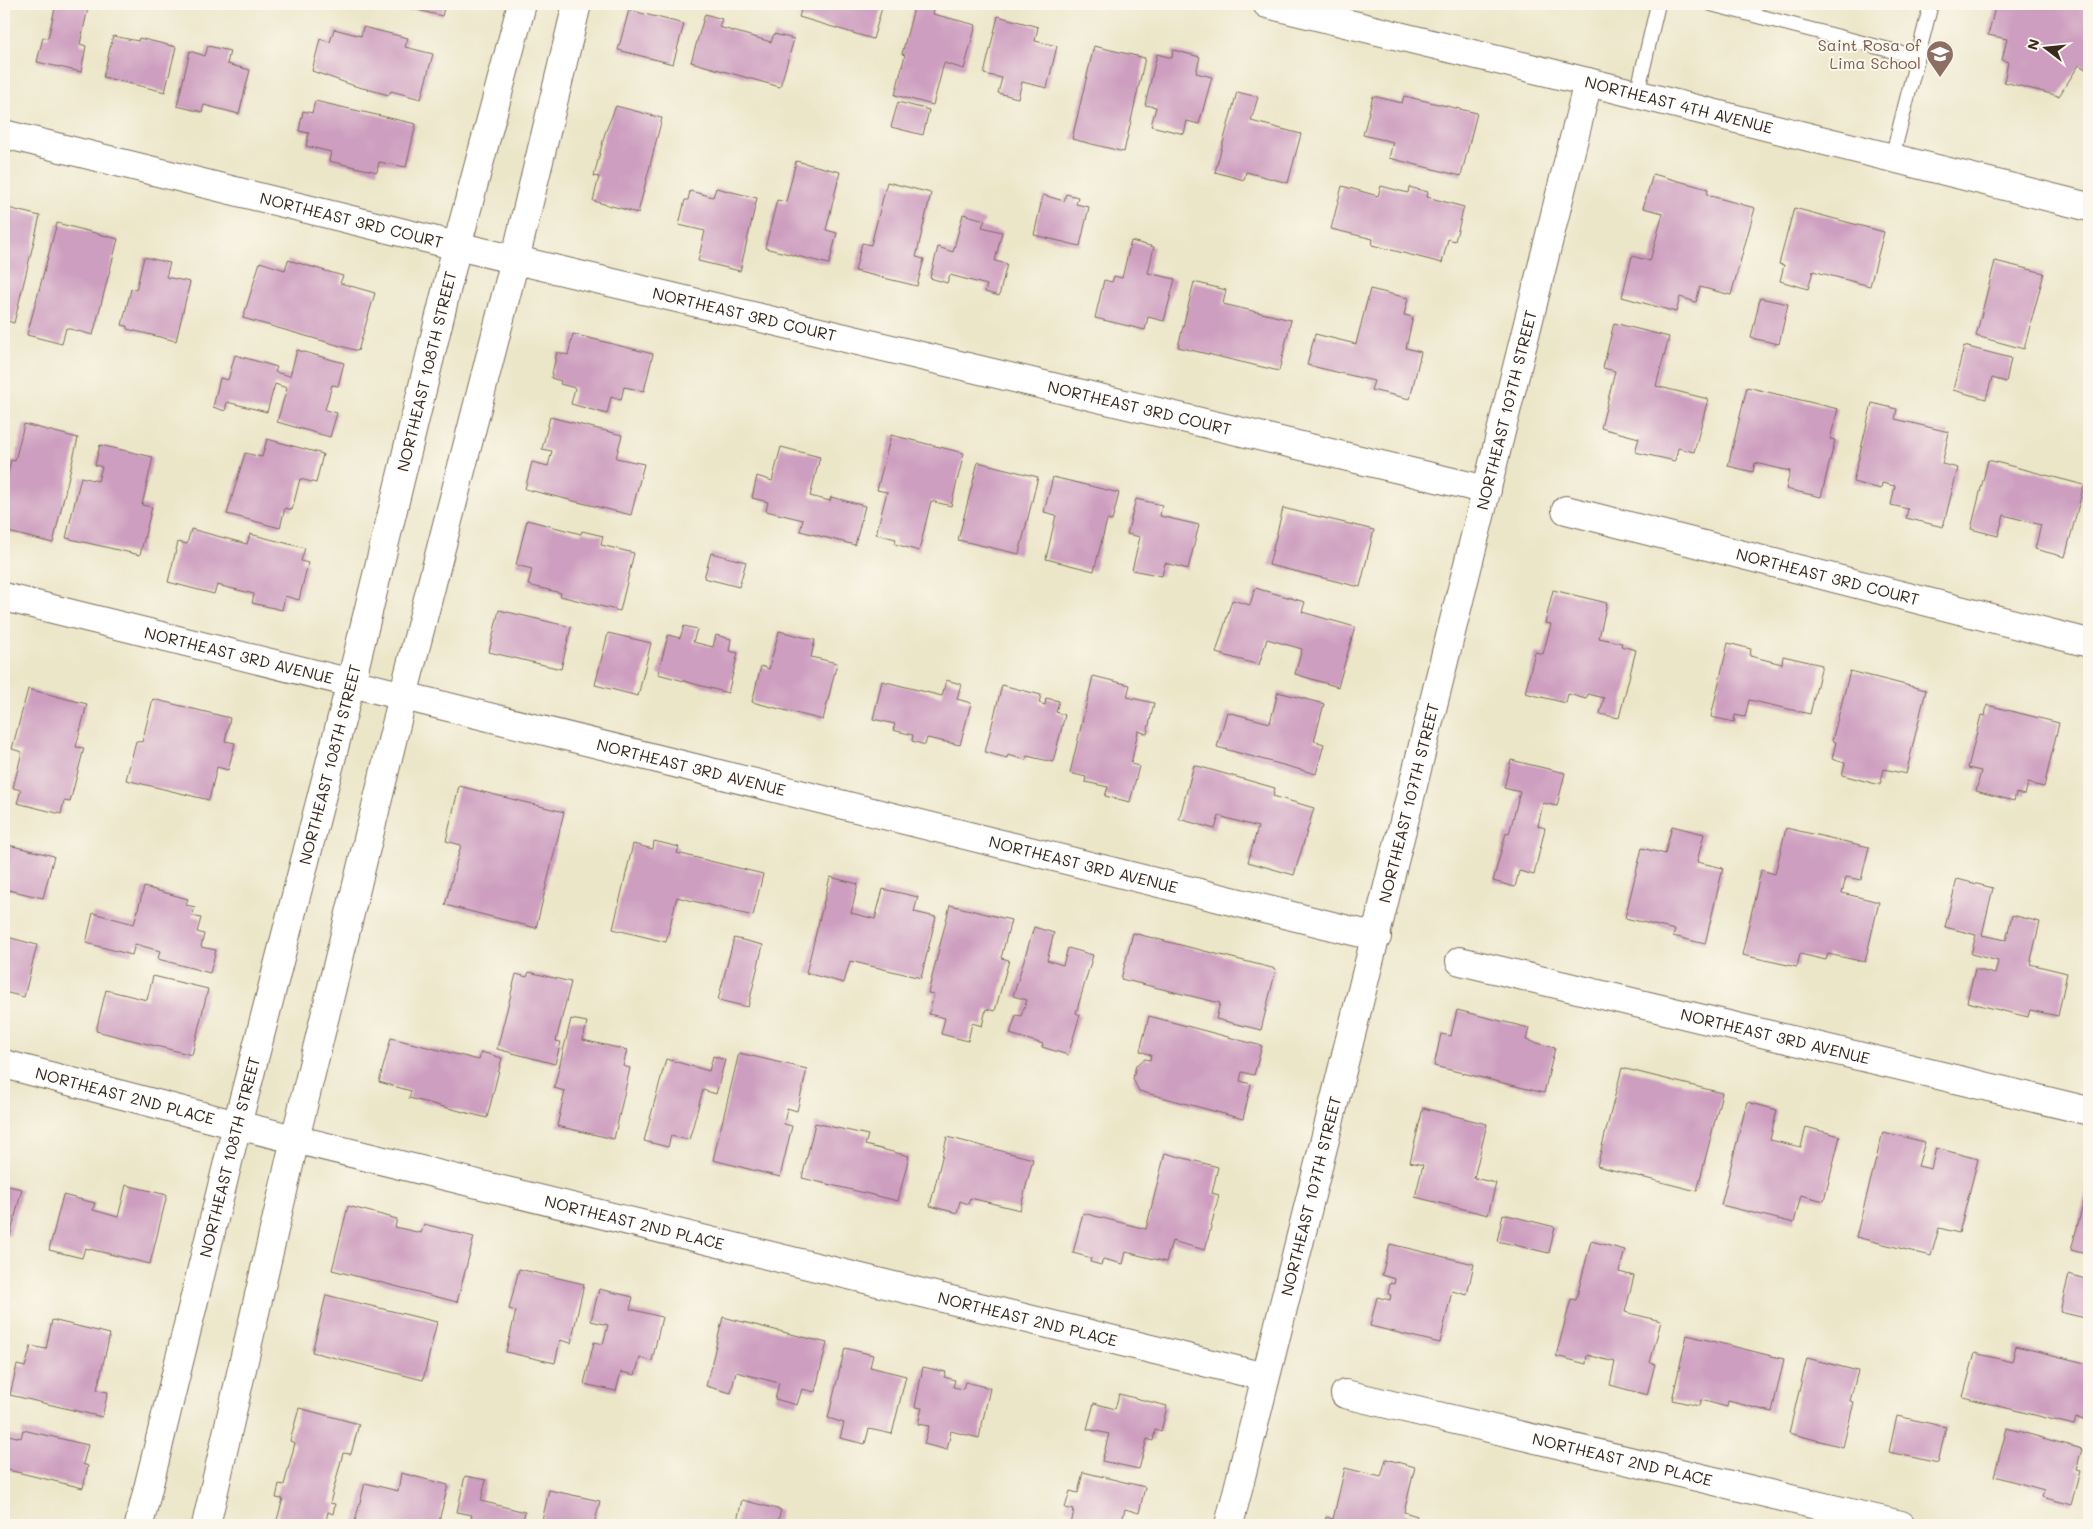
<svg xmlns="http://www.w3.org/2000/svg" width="2093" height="1529" font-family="Mali,sans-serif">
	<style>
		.building { fill: #cd9ebf }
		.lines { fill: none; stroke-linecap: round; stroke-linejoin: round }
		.lane-casing { stroke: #796c5a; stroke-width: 16 }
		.street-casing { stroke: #796c5a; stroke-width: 30 }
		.lane { stroke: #fff; stroke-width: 14 }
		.street { stroke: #fff; stroke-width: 28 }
		.labels { text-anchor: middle; stroke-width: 4; stroke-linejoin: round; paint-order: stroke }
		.education-label { font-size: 16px; fill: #785e54; stroke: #fbf7ec; text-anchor: end }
		.street-label { font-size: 16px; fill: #3b2a1e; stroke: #fbf7ec }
	</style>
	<rect width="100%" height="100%" fill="#fbf7ec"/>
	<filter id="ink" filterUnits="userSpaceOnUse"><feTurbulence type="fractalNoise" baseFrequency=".02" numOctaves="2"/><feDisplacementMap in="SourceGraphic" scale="10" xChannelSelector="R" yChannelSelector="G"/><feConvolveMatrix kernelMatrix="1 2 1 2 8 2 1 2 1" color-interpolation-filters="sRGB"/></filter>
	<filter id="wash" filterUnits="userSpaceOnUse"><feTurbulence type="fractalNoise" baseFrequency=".0096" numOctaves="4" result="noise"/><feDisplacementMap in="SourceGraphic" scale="20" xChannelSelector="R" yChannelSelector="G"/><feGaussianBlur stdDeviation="1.12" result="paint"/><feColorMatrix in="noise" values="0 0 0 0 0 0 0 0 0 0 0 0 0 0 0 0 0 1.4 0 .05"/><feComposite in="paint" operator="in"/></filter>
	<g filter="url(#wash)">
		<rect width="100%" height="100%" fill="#ece6c9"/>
		<g id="blocks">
			<path class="building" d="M4 4H10L4 26Z
				M56 4H89L80 44 86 46 81 72 37 62 43 37 48 38Z
				M393 4H445L442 16Z
				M803 4H883L873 39 799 17Z
				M915 4H935L933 14 976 25 964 69 944 63 933 105 895 95 905 55 902 54Z
				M1996 4H2089V71L2079 65 2059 96 2004 82 2008 62 2002 60 2007 39 1988 35Z
				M629 10 684 24 673 64 618 50Z
				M705 14 722 19 719 27 771 42 774 34 794 39 780 87 691 62Z
				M998 16 1038 27 1035 41 1057 46 1047 88 1022 82 1018 98 998 93 1002 78 984 74Z
				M363 27 408 38 405 47 433 54 421 99 391 91 389 95 355 86 312 71 320 39 330 42 334 29 361 36Z
				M113 36 138 41 139 38 176 47 165 92 103 77Z
				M208 46 230 51 227 64 250 70 239 114 204 105 202 112 177 106 190 51 205 56Z
				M1094 46 1145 58 1124 152 1072 139Z
				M1173 50 1200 57 1196 73 1212 77 1199 124 1187 121 1184 134 1151 126 1156 107 1145 105 1157 54 1172 58Z
				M1237 92 1258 97 1251 121 1301 134 1288 183 1246 172 1244 180 1215 172Z
				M1373 96 1402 103 1404 96 1477 113 1461 176 1389 158 1393 142 1363 135Z
				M315 101 416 124 406 167 379 162 377 172 329 161 331 152 306 146 309 133 299 131 303 111 312 113Z
				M898 102 929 110 923 135 891 127Z
				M616 106 662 118 638 213 593 201 599 177 594 176 605 133Z
				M796 161 840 172 826 230 837 233 829 264 765 248 777 200 786 202Z
				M1653 174 1708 189 1707 195 1755 208 1731 295 1700 287 1696 302 1680 297 1676 312 1622 297 1632 256 1650 261 1663 213 1643 208Z
				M887 182 931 193 916 257 924 259 917 286 855 271 862 243 871 245Z
				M1342 186 1378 196 1381 186 1408 193 1409 187 1428 192 1427 197 1464 207 1455 241 1448 239 1442 263 1372 245 1373 239 1331 229Z
				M716 188 757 198 740 271 698 261 705 231 679 225 685 200H688L690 191 713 197Z
				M1066 194 1078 197 1076 204 1089 207 1080 246 1034 235 1043 195 1064 201Z
				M4 207 40 216 14 323 4 320Z
				M1794 208 1884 232 1870 286 1813 271 1808 289 1780 281 1784 265 1779 264Z
				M963 214 985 220 982 227 1002 232 995 261 1007 264 999 296 985 292 987 285 950 275 947 283 930 278 938 247 953 252Z
				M57 223 118 239 93 335 66 328 62 344 27 335Z
				M1131 241 1154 247 1148 273 1175 279 1164 321 1148 317 1145 330 1095 318 1104 280 1112 282 1114 276 1122 278Z
				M144 257 170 263 166 277 190 282 176 341 127 329V326L122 325 131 289 136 290Z
				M288 260 343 276 340 283 375 293 358 351 243 318 260 262 285 270Z
				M1995 261 2044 273 2024 349 1976 336Z
				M1194 282 1226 290 1223 304 1291 320 1279 371 1178 347Z
				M1370 289 1408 298 1404 315 1413 317 1406 348 1421 352 1410 399 1371 390 1374 381 1307 365 1315 334 1356 344Z
				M1760 298 1788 304 1779 344 1751 338Z
				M1614 323 1669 337 1656 386 1708 399 1694 452 1678 448 1675 461 1635 452 1639 438 1601 428 1615 371 1603 368Z
				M573 334 653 354 644 391 624 387 621 400 611 397 607 414 571 404 575 388 560 384 561 381 551 378 557 352 568 355Z
				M1964 346 2011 358 2006 382 1992 378 1986 399 1953 390Z
				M297 350 344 363 338 386 332 385 325 410 337 413 330 437 277 422 287 388 275 384 267 412 227 402 225 411 213 407 220 378 228 380 235 355 277 367 275 372 290 376Z
				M1747 387 1838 409 1830 439 1835 440 1821 497 1786 489 1790 471 1755 463 1753 472 1728 466Z
				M1872 403 1897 409 1895 419 1949 432 1942 464 1958 468 1943 527 1906 518 1908 509 1891 505 1895 486 1882 483 1881 489 1853 482Z
				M550 417 622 435 616 458 644 464 631 515 525 489 532 462 548 466 552 451 542 449Z
				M24 424 78 438 53 543 4 531V491L11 460 15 461Z
				M891 435 964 453 951 506 931 501 919 551 895 544 896 539 876 534 887 492 877 490Z
				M267 439 323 454 316 483 300 479 292 510 285 508 280 528 227 514 245 453 262 457Z
				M100 445 153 457 142 505 152 507 140 555 66 538 81 477 98 481 102 467 95 465Z
				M781 447 820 457 810 496 830 501 831 497 865 506 855 545 800 531 803 520 766 511 768 502 752 498 757 476 772 481Z
				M1988 460 2084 485 2065 557 2035 549 2041 525 2004 515 1998 536 1971 529Z
				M978 462 1038 477 1019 554 958 540Z
				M1053 477 1119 493 1112 521 1107 520 1094 571 1046 559 1056 515 1044 512Z
				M1136 499 1162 505 1160 516 1199 525 1188 569 1165 563 1162 576 1132 570 1140 537 1127 534Z
				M1283 508 1374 530 1360 587 1269 565Z
				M527 520 581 534 582 531 603 536 601 545 634 553 620 611 560 596 561 593 528 585 532 569 516 565Z
				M191 529 247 544 250 534 305 548 301 561 308 563 299 600 285 596 282 610 252 603 254 594 217 585 214 594 168 582 178 542 187 544Z
				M711 553 746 562 739 587 704 578Z
				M1255 588 1305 602 1302 612 1355 627 1338 687 1295 674 1302 649 1267 639 1259 665 1216 653 1232 600 1250 605Z
				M1553 590 1607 603 1599 638 1622 643 1621 646 1636 650 1619 718 1600 714 1604 698 1588 694 1586 699 1568 694 1566 703 1525 693 1535 652 1543 654 1551 624 1545 623Z
				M499 610 571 627 561 669 489 652Z
				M684 626 697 629 693 642 713 647 716 635 731 639 729 651 738 653 728 693 658 674 668 635 680 638Z
				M779 631 815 640 811 657 837 663 823 720 752 702 761 666 769 669Z
				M608 633 651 643 638 696 595 685Z
				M1728 643 1751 649 1750 656 1782 664 1783 656 1822 665 1810 714 1749 700 1745 717 1735 715 1734 722 1711 717Z
				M1850 671 1926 690 1906 774 1884 769 1880 785 1842 775 1845 763 1832 759 1836 742 1832 741Z
				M1093 676 1130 685 1127 697 1154 703 1147 734 1138 731 1131 764 1139 766 1130 802 1105 796 1108 787 1085 782 1086 777 1070 773Z
				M946 680 961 684 957 699 971 703 960 745 927 738 925 745 912 741 913 735 893 730 895 724 873 719 882 681 942 696Z
				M1002 685 1041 695 1039 703 1045 705 1046 698 1059 701 1056 712 1065 715 1053 762 1027 756 1026 760 1008 755 1007 758 985 752Z
				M28 689 87 704 76 747 84 748 70 802 64 801 61 814 17 803 21 790 13 788 22 752 12 749Z
				M1278 692 1324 704 1314 741 1324 744 1316 774 1217 747 1227 712 1270 723Z
				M153 699 230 718 225 741 235 743 228 770 217 767 209 800 126 780 136 741 142 742Z
				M1987 705 2059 723 2044 787 2028 783 2025 795 2016 793 2014 801 1976 791 1981 771 1968 768 1981 715 1985 716Z
				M1511 760 1565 773 1557 806 1543 803 1538 826 1545 828 1534 875 1519 871 1515 887 1493 881 1506 833 1509 834 1520 792 1504 788Z
				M1194 765 1275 788 1273 796 1314 808 1294 875 1248 862 1258 827 1219 816 1215 829 1179 819Z
				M459 786 564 812 536 928 445 905 461 845 446 841Z
				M1672 826 1704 834 1697 862 1723 868 1705 944 1673 936 1675 930 1625 918 1642 848 1665 854Z
				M1786 828 1869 847 1861 880 1846 877 1842 893 1879 902 1865 962 1828 954 1826 960 1800 954 1797 967 1742 955 1761 870 1775 874Z
				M654 841 679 847 677 853 763 874 753 916 677 897 666 942 613 929 633 844 653 849Z
				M4 844 54 856 43 898 4 889Z
				M830 877 858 884 851 913 875 919 883 889 918 897 914 912 936 917 921 978 850 961 844 983 806 973Z
				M1957 879 1993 888 1982 935 2006 940 2012 915 2040 922 2030 964 2067 973 2058 1016 2030 1010 2028 1017 1967 1002 1975 969 1995 974 1998 961 1971 954 1976 935 1945 927Z
				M144 887 188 899 186 905 195 907 192 916 201 918 197 932 204 934 201 947 216 950 210 973 158 959 160 951 135 944 132 955 86 943 93 913 134 924Z
				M950 905 1011 920 1001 958 1009 960 995 1011 986 1009 982 1026 972 1023 968 1041 941 1034 945 1018 929 1014 934 994 928 993Z
				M1034 927 1054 933 1047 960 1063 965 1068 948 1093 955 1076 1013 1080 1015 1068 1055 1042 1047 1043 1044 1010 1034 1016 1015 1021 1016 1027 1000 1013 996Z
				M1133 933 1276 969 1261 1030 1216 1019 1220 1003 1121 979Z
				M4 936 37 945 24 997 4 992Z
				M734 938 763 945 748 1007 718 1000Z
				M529 972 571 982 556 1041 561 1042 555 1064 497 1049 516 974 527 977Z
				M153 976 208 989 192 1055 96 1031 106 990 147 1000Z
				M1457 1010 1529 1028 1526 1040 1555 1048 1544 1093 1434 1066 1441 1034 1451 1036Z
				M1149 1016 1262 1046 1254 1075 1242 1072 1240 1081 1251 1084 1243 1119 1139 1091 1133 1079 1136 1065 1145 1059 1150 1060 1151 1055 1140 1051Z
				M571 1019 587 1022 583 1040 627 1050 623 1066 630 1068 614 1139 557 1126 565 1091 554 1088Z
				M391 1038 479 1060 481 1052 502 1058 487 1118 409 1098 411 1091 379 1082Z
				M739 1053 807 1069 797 1111 787 1108 784 1124 792 1126 780 1177 713 1160Z
				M713 1056 725 1060 716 1094 703 1090 689 1140 671 1136 668 1147 644 1141 666 1059 709 1071Z
				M1622 1068 1722 1093 1697 1191 1597 1166Z
				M1747 1102 1777 1110 1770 1140 1801 1147 1806 1127 1840 1136 1824 1201 1801 1195 1794 1223 1721 1205Z
				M1423 1108 1487 1124 1474 1178 1496 1183 1488 1215 1415 1197 1423 1165 1410 1162Z
				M815 1123 868 1135 865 1145 909 1156 898 1201 802 1178Z
				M1883 1132 1925 1142 1918 1166 1931 1169 1936 1148 1978 1159 1959 1233 1939 1228 1931 1256 1856 1237Z
				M947 1137 1033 1159 1020 1210 970 1198 968 1204 960 1201 957 1213 930 1206Z
				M1165 1153 1218 1167 1212 1193 1219 1195 1205 1250 1172 1241 1166 1262 1126 1252 1123 1264 1103 1259 1101 1265 1090 1262 1091 1258 1073 1253 1083 1213 1146 1229Z
				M2089 1182V1255L2071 1250Z
				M4 1185 22 1189 10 1236 4 1235Z
				M126 1185 167 1195 150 1264 85 1248 82 1258 49 1250 63 1195 95 1203 93 1210 118 1217Z
				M348 1206 397 1219 395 1227 421 1233 424 1224 474 1237 457 1302 332 1270Z
				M1503 1214 1555 1227 1549 1253 1497 1241Z
				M1591 1241 1625 1250 1619 1272 1634 1276 1625 1312 1661 1321 1650 1363 1655 1364 1647 1395 1610 1385 1615 1362 1587 1355 1586 1364 1556 1356 1571 1299 1576 1300Z
				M1390 1244 1474 1264 1467 1295 1452 1291 1440 1343 1370 1326 1377 1297 1390 1300 1391 1295 1388 1294 1390 1283 1394 1284 1395 1279 1382 1275Z
				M2088 1263 2089 1319 2060 1312 2069 1274 2085 1279Z
				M519 1269 584 1284 571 1343 560 1340 555 1363 506 1352 516 1311 509 1309Z
				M599 1289 633 1297 630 1309 662 1317 652 1361 640 1358 635 1375 621 1372 616 1391 584 1384 594 1342 603 1344 608 1325 591 1321Z
				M326 1295 437 1322 423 1380 312 1352Z
				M723 1317 827 1343 815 1392 802 1389 797 1405 775 1399 779 1383 736 1372 731 1393 706 1386Z
				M52 1320 110 1334 97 1390 108 1392 102 1417 10 1395 17 1365 25 1367 31 1346 46 1349Z
				M1687 1335 1784 1359 1772 1412 1728 1401 1727 1407 1701 1400 1699 1406 1672 1400Z
				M2016 1346 2089 1364V1421L2076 1418 2074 1425 1963 1397 1975 1353 2012 1362Z
				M845 1348 873 1355 870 1367 906 1376 892 1434 869 1429 865 1444 840 1438 844 1423 828 1418Z
				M1807 1358 1858 1371 1850 1401 1854 1402 1843 1447 1789 1433Z
				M923 1367 946 1372 944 1377 955 1380 953 1387 963 1389 965 1382 990 1388 979 1438 951 1431 947 1450 924 1444 929 1426 918 1424 922 1408 915 1407Z
				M1119 1394 1167 1406 1161 1432 1155 1430 1153 1441 1147 1439 1139 1469 1102 1461 1109 1434 1087 1429 1094 1403 1115 1409Z
				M299 1408 359 1424 351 1454 343 1453 330 1503 335 1504 333 1514 328 1512 325 1525H286L276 1523 283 1499 276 1498 279 1484 284 1485 295 1443 290 1441Z
				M1897 1416 1946 1427 1938 1463 1889 1452Z
				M2007 1428 2082 1449 2076 1470 2080 1471 2071 1505 2042 1497 2044 1490 1994 1476Z
				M23 1430 88 1445 83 1464 88 1466 83 1488 4 1469V1434L21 1438Z
				M1386 1459 1415 1467 1404 1512 1417 1516 1414 1525H1324L1326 1517 1333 1519 1345 1468 1381 1477Z
				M1083 1472 1145 1487 1139 1513 1125 1509 1121 1525H1071L1074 1510 1065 1508 1070 1491 1078 1493Z
				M401 1473 448 1485 438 1525H354L365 1483 398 1491Z
				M465 1476 486 1480 481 1501 525 1512 522 1525H469L472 1515 457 1512Z
				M549 1490 600 1501 594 1525H541Z
				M742 1500 781 1510 777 1525H736Z
				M1508 1519 1530 1525H1506Z"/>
		</g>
	</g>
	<g filter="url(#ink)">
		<use href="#blocks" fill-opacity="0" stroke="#796c5a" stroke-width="1"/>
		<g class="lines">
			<g class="lane-casing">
				<path id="lane" d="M1711 4 1917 57
					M1637 94 1658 4
					M1892 158 1931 4"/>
			</g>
			<g class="street-casing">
				<g id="street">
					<path id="s1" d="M1267 4 1588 82 2089 207"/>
					<path id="s2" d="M4 134 457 246 1487 490"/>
					<path id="s3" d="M1566 510 2089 643"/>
					<path id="s4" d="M4 597 1377 937"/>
					<path id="s5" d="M1460 961 2089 1111"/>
					<path id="s6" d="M4 1064 237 1125 1265 1377"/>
					<path id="s7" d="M1345 1394 1901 1525"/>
					<path id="s8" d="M139 1525 237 1125 351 682 457 246 522 4"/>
					<path d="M206 1525 295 1139 403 696 515 260 577 4"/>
					<path id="s9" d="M1229 1525 1588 82"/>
				</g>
			</g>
			<use href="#lane" class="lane"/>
			<use href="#street" class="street"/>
		</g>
	</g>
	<defs>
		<g id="school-pin" transform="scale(1.4375)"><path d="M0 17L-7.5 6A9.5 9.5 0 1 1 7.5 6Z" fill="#8d6e63" stroke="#fbf7ec"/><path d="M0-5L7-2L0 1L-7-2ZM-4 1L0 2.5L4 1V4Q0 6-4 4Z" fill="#fff"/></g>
	</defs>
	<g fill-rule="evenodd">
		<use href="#school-pin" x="1940" y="54"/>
	</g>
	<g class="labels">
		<g class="education-label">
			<text x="1921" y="51">Saint Rosa of<tspan x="1921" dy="18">Lima School</tspan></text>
		</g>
		<g class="street-label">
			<text dy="6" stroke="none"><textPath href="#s1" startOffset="424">NORTHEAST 4TH AVENUE</textPath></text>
			<text dy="6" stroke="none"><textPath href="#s2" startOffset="358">NORTHEAST 3RD COURT</textPath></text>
			<text dy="6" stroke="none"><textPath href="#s2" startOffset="762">NORTHEAST 3RD COURT</textPath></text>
			<text dy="6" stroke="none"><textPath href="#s8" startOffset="1189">NORTHEAST 108TH STREET</textPath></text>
			<text dy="6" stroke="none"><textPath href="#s2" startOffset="1168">NORTHEAST 3RD COURT</textPath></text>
			<text dy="6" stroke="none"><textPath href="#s9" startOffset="1149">NORTHEAST 107TH STREET</textPath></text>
			<text dy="6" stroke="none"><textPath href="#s3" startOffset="270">NORTHEAST 3RD COURT</textPath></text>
			<text dy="6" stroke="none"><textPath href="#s4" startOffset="242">NORTHEAST 3RD AVENUE</textPath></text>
			<text dy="6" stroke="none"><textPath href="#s8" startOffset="784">NORTHEAST 108TH STREET</textPath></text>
			<text dy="6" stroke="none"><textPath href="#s4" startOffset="708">NORTHEAST 3RD AVENUE</textPath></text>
			<text dy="6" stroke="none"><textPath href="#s9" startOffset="744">NORTHEAST 107TH STREET</textPath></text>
			<text dy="6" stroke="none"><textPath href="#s4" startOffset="1112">NORTHEAST 3RD AVENUE</textPath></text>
			<text dy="6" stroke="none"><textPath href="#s5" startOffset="324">NORTHEAST 3RD AVENUE</textPath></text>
			<text dy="6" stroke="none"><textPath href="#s6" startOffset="125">NORTHEAST 2ND PLACE</textPath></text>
			<text dy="6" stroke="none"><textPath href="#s8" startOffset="379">NORTHEAST 108TH STREET</textPath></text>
			<text dy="6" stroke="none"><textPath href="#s9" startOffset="339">NORTHEAST 107TH STREET</textPath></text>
			<text dy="6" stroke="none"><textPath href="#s6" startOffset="650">NORTHEAST 2ND PLACE</textPath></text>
			<text dy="6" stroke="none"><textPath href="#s6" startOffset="1055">NORTHEAST 2ND PLACE</textPath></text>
			<text dy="6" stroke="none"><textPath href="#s7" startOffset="285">NORTHEAST 2ND PLACE</textPath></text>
		</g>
	</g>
	<rect width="2093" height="1529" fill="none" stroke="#fbf7ec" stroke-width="20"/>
	<g transform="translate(2046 48) rotate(286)" stroke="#fbf7ec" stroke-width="4" paint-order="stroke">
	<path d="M0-4L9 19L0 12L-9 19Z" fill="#3b2a1e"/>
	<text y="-8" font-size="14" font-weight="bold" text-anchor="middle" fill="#3b2a1e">N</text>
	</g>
</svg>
